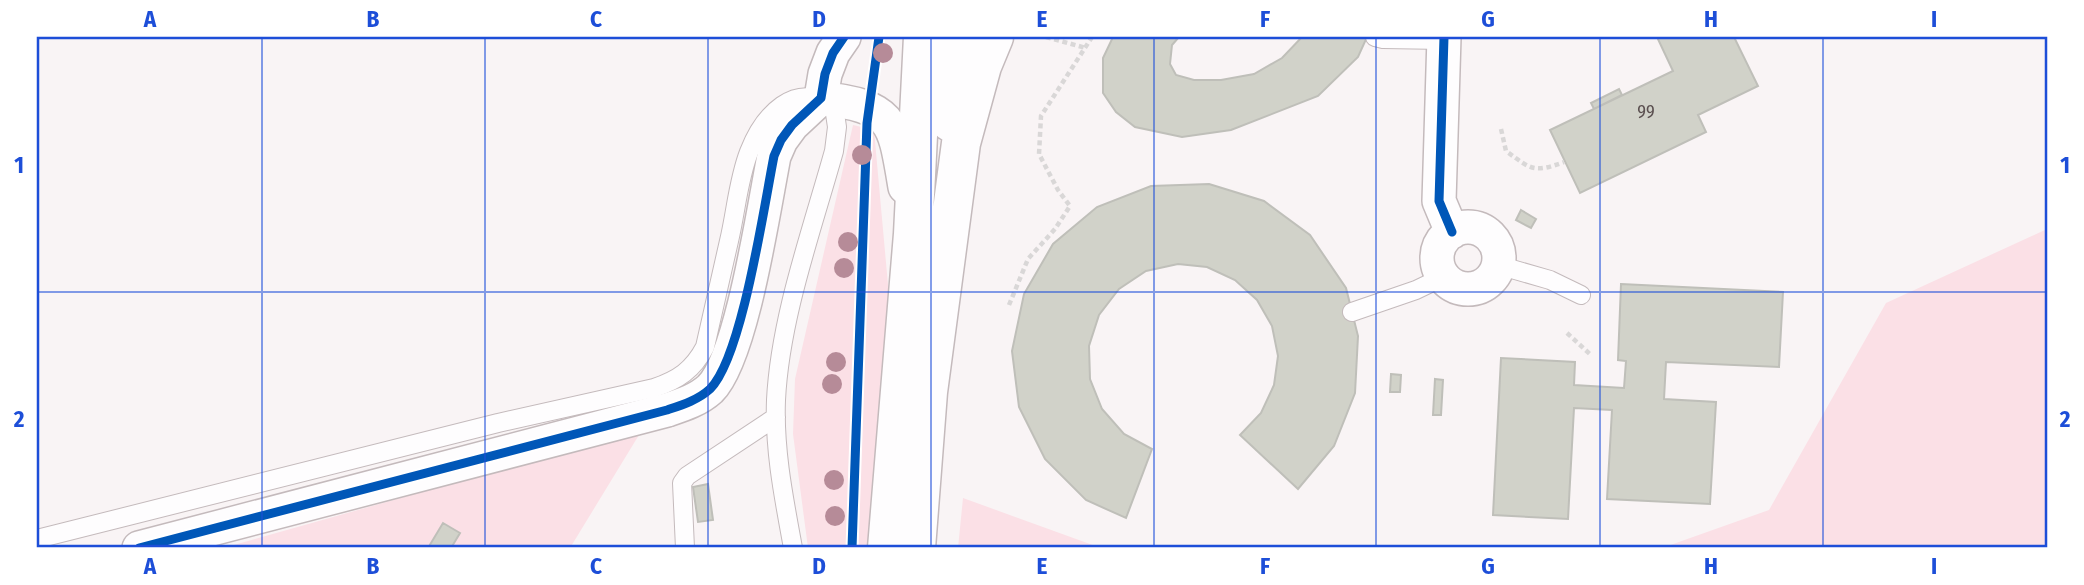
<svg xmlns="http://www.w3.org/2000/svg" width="2084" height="585" font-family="'Fira Sans Condensed',sans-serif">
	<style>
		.green { fill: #fbe0e6 }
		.building { fill: #d1d2c9; stroke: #bfbfb9; stroke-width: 2 }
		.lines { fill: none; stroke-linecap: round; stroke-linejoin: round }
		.service-casing { stroke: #c4babc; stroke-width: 20 }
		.minor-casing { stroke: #c4babc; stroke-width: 36 }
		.secondary-casing { stroke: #c4babc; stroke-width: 41 }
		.path { stroke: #d9d7d7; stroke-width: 4.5; stroke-dasharray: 5 3.5; stroke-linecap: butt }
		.service { stroke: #fefdfe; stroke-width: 18 }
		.minor { stroke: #fefdfe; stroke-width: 33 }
		.secondary { stroke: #fefdfe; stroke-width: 38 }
		.cycleway-casing { stroke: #fff; stroke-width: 13 }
		.cycleway { stroke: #0057b8; stroke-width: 9 }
		.tree { fill: #b68b98 }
		.grid { fill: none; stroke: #1d4ed8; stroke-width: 2; stroke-opacity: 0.55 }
		.labels { text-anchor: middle; stroke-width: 7; stroke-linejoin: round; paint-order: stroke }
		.number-label { font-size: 18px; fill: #5b5050 }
		.neatline { fill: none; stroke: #1d4ed8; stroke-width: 2.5 }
		.grid-label { font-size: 23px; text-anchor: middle; font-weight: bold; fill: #1d4ed8 }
	</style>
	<rect width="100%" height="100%" fill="#f9f4f5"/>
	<path class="green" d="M853 125 874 130 891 318 875 548H808L793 434 795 379Z
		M2047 229V548H1662L1769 510 1886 303Z
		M642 430 570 548H223Z
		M963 498 1101 548H958Z"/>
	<path class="building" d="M1113 37H1179L1172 45 1170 64 1176 75 1194 80H1221L1254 74 1282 58 1302 37H1367L1358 57 1318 96 1231 130 1182 137 1135 127 1116 112 1103 93V58Z
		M1657 37H1734L1758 86 1698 115 1706 132 1580 193 1550 130 1673 71Z
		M1619 89 1622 95 1594 109 1591 103Z
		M1209 184 1264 201 1310 235 1346 288 1358 336 1355 393 1334 446 1298 489 1240 435 1261 413 1274 385 1278 356 1272 326 1257 300 1235 280 1207 267 1178 264 1146 271 1119 289 1099 315 1089 346 1090 379 1102 409 1124 434 1152 449 1126 518 1086 500 1045 459 1019 407 1012 351 1024 294 1053 244 1097 207 1151 186Z
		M1521 210 1536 219 1531 228 1516 220Z
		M1621 284 1783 292 1779 367 1666 362 1664 399 1716 402 1710 504 1607 499 1612 410 1574 408 1568 519 1493 515 1501 358 1575 362 1574 385 1624 388 1626 361 1618 360Z
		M1391 374 1401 375 1400 392H1390Z
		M1435 379 1443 380 1441 415H1433Z
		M708 484 713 520 698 522 693 487Z
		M443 523 460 533 451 548H428Z"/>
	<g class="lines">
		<g class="service-casing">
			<path id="service" d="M1375 37 1383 39 1444 40
				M1498 265 1550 280 1581 295
				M1352 312 1416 290 1443 277
				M37 539 498 423 654 388C678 380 693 370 705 347 713 312 721 277 729 241 736 212 738 180 749 152 763 116 795 79 834 107L837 127 834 151C812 230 780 318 776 400 774 450 784 499 793 548
				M685 548 682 483 687 476 776 417"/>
		</g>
		<g class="minor-casing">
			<path id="minor" d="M1444 37 1439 201 1452 232
				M821 98C894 107 894 121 905 187
				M1437 258a31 31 0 1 1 62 0a31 31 0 1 1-62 0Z
				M139 548 667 410C682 405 698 400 710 389 742 358 764 206 774 156L781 140 792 125 821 98 825 74 833 53 844 37"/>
		</g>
		<g class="secondary-casing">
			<path id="secondary" d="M950 122 954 37
				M887 548 913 234 923 37
				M916 548 928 392 961 143 982 66 994 37"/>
		</g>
		<path class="path" d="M1046 37 1086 48
			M1501 129 1506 151C1532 170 1534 173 1564 162
			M1009 305 1028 259 1055 229 1070 206 1058 190 1039 154 1041 116 1092 37
			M1567 333 1592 356"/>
		<use href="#service" class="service"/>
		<use href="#minor" class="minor"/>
		<use href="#secondary" class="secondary"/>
		<g class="cycleway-casing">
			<path id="cycleway" d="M1444 37 1439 201 1452 232
				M139 548 667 410C682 405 698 400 710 389 742 358 764 206 774 156L781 140 792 125 821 98 825 74 833 53 844 37
				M852 548 867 123 879 37"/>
		</g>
		<use href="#cycleway" class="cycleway"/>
	</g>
	<g class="tree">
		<circle cx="883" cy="53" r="10"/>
		<circle cx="862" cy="155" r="10"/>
		<circle cx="848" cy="242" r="10"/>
		<circle cx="844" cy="268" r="10"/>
		<circle cx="836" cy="362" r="10"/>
		<circle cx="832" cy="384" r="10"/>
		<circle cx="834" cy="480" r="10"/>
		<circle cx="835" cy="516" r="10"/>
	</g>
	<path class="grid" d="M262 37V548M485 37V548M708 37V548M931 37V548M1154 37V548M1376 37V548M1600 37V548M1823 37V548M37 292H2047"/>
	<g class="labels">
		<g class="number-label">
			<text x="1646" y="118">99</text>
		</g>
	</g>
	<rect width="2084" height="585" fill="none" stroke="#ffffff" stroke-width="77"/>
	<rect x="38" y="38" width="2008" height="508" class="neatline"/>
	<g class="grid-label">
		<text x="150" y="27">A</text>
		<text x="373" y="27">B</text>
		<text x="596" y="27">C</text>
		<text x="819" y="27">D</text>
		<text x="1042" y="27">E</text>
		<text x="1265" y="27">F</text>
		<text x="1488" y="27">G</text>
		<text x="1711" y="27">H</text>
		<text x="1934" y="27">I</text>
		<text x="19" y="173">1</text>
		<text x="2065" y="173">1</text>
		<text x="19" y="427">2</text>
		<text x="2065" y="427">2</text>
		<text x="150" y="574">A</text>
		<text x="373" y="574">B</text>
		<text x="596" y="574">C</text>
		<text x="819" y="574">D</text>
		<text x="1042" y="574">E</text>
		<text x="1265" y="574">F</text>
		<text x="1488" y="574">G</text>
		<text x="1711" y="574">H</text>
		<text x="1934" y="574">I</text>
	</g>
</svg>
